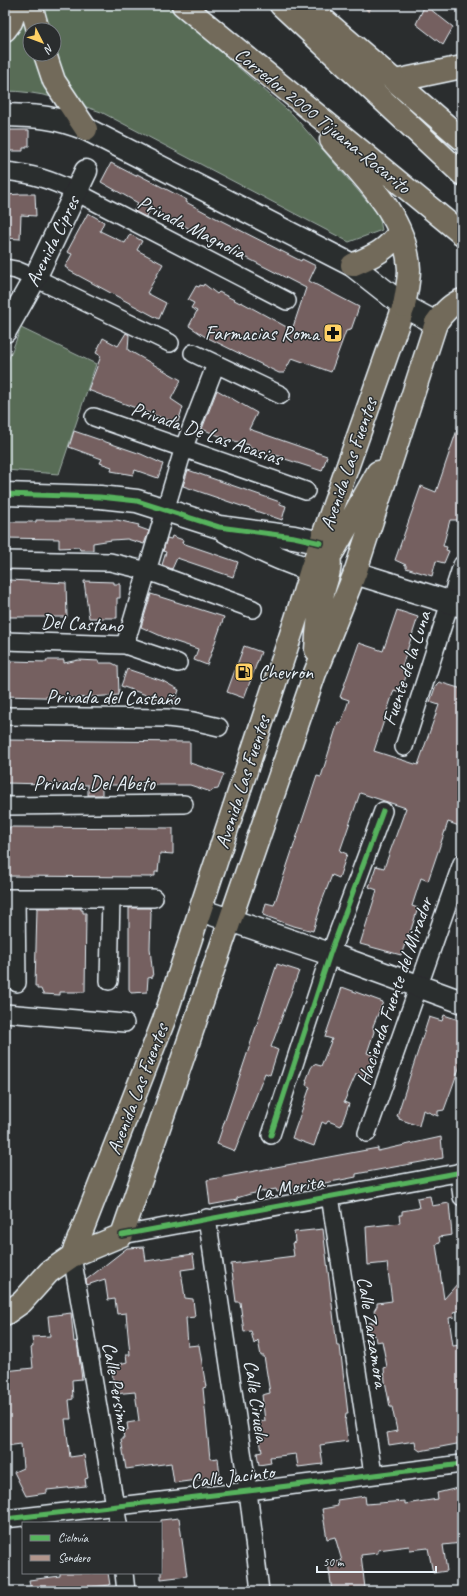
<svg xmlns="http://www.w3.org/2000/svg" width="467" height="1596" font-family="Caveat,sans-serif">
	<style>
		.green { fill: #586c57; stroke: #a0aea8; fill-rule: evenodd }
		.building { fill: #746160; stroke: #e8f1f8 }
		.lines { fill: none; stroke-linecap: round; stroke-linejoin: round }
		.minor-casing { stroke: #e8f1f8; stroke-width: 20 }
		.tertiary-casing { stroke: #e8f1f8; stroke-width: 25 }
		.secondary-casing { stroke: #e8f1f8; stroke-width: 25 }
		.primary-casing { stroke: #e8f1f8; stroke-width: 25 }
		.trunk-casing { stroke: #e8f1f8; stroke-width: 25 }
		.minor { stroke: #2a2d2e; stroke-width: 17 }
		.tertiary { stroke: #2a2d2e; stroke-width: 22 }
		.secondary { stroke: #2a2d2e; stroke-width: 22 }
		.primary { stroke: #726b5a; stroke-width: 22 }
		.trunk { stroke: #726b5a; stroke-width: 22 }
		.quiet { stroke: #b2968c; stroke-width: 4; stroke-dasharray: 8 4; stroke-linecap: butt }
		.cycleway-casing { stroke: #2a2d2e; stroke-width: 8 }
		.cycleway { stroke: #56b35d; stroke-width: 5 }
		.labels { text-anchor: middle; stroke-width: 3; stroke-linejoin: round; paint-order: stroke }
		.street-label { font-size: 20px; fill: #e8f1f8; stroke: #2a2d2e }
		.poi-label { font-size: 20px; fill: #e8f1f8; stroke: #2a2d2e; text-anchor: end }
	</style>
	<rect width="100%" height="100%" fill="#2a2d2e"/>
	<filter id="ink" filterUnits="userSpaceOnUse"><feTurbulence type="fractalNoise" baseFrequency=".025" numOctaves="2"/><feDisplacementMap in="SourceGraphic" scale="8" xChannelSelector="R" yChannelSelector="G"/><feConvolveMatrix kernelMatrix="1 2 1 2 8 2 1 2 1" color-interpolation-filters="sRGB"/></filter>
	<g filter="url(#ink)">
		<path class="green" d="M5 5H167L293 115 379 215 382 230 349 242 101 112C69 101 39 91 5 91ZM30 30H54V54H30Z
			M21 328 96 364 59 474 5 470V368Z"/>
		<path class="building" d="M425 5 453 27 443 45 416 24Z
			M5 130H29V146H26V148H23V151H5Z
			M111 163 136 176 137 174 187 200 186 202 212 216 301 261 302 259 316 266 309 281 359 307 351 330 346 331 331 372 292 358 284 373H279L204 336 189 326 197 311 191 308 194 303 188 300 196 286 199 287 200 285 203 286 204 284 217 294 219 292 240 303 241 302 292 330 306 288 151 209 146 217 134 211 138 203 101 182Z
			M21 194H35L36 216 21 215 20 239 5 238V195Z
			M88 213 104 222 100 231 125 243 130 234 142 241 137 250 163 264 147 293 166 303 159 319 68 270V269L65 267 72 254 67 252Z
			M126 333 129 335 128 350 181 380 171 399 183 407 178 422 165 419 88 390 101 356 96 353 103 338 118 346Z
			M217 390 257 413 249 429 327 456 322 471 282 458 283 457 257 451 249 447V445L227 439 202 429Z
			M460 421 462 422V509L458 520H450L443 546 447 547 446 550 449 551 444 563 436 561 432 576 406 568V565L395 560 421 486 436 492Z
			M74 431 141 454 163 464 158 478 135 470 133 475 111 471 112 467 100 463 102 459 69 447Z
			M188 470 280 502V504L286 506 282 520 183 486Z
			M36 520H117L139 525 138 527 149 531 144 544 127 539 112 540 93 543V550H80L79 547 59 548V539L5 538V522H36Z
			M172 536 183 540 182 543 238 562 233 577 177 558 172 569 162 565 166 552 163 551 167 538 171 539Z
			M10 580 66 583 67 617H6L5 581Z
			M84 581 114 582V584H120V598H117V618H89Z
			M151 594 224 617 207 665 194 660 198 649 170 640 141 627Z
			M397 610 418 617 401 669 408 671 404 682 400 692 394 690 374 751 418 765 439 705 430 702 436 685 439 682 462 689V827L448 822 428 881 421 878 412 906 418 908 406 945 405 944 401 955 360 944 377 890 369 887 376 866 384 868 406 808 360 793 340 851 347 854 339 878 332 875 319 909H320L313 931 290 925 263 915 266 903 274 905 317 776 321 777 338 722 341 723 349 700 340 697 359 643 383 651Z
			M244 646 261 652 244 698 227 692Z
			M46 660H64V663L78 660 99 661V663H112L118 666 119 695 77 698 5 696V662L11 663V661L47 662Z
			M127 669 163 681 179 690 174 705 121 686Z
			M5 740 190 742V763L224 774 218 789 212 790 211 792 190 785H145V787L116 785H102V795H88V785L5 783Z
			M9 827 173 828V854L160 853 158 872H155V876H152V877L5 876V832L6 830H9Z
			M37 908H81V910H83V913H86L85 992H60V995L43 994 41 989H37V986H35Z
			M129 908H150L151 913 150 948 153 977 148 978 147 992 131 993 129 989Z
			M277 964 299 971 271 1047 278 1050 270 1075 265 1073 235 1151 217 1144Z
			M342 987 383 1002 373 1026 374 1032 367 1053 375 1056 373 1060 376 1061 370 1078 356 1074 344 1102 349 1104 341 1126 328 1121 326 1124 322 1122 314 1146 292 1138 310 1087 306 1085 307 1081H306L311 1068 314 1064 321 1066 332 1039 325 1037Z
			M444 1015 462 1021V1060L444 1110 438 1111V1116L423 1110 419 1126 399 1119V1117L397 1116 429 1017 442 1021Z
			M441 1137 443 1158 356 1174V1177L346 1179 277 1192 276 1189 250 1194 237 1198V1200L210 1205 207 1180 361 1151 378 1148V1151Z
			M430 1196 432 1206 449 1203 452 1235 439 1237 440 1243 436 1244 444 1299 458 1283 462 1310 453 1312 454 1317 449 1318 453 1346 460 1345V1349H462V1443L420 1451 416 1448 415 1441 389 1445 387 1433 397 1431 392 1407H390L385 1381 384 1368 387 1367 382 1341 376 1342 375 1335 369 1336 368 1323 377 1322 374 1311 377 1306V1303L392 1301 387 1263 368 1265 366 1227 400 1223 399 1215H402V1211L419 1208 417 1198Z
			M323 1229 337 1346H340L348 1414H346L345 1421 348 1441 320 1445 323 1464 298 1467 296 1454 270 1457 271 1463 259 1465 257 1453 262 1452 257 1422 265 1421 262 1395 270 1393 264 1356H261L258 1340 254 1344 251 1331 244 1332 240 1302H236L231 1264 294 1256 292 1243 295 1242 294 1232Z
			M144 1247 146 1261 193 1254 195 1268 181 1270 185 1298 193 1299 195 1317 186 1318 188 1346 199 1345 206 1387 203 1388 210 1459 218 1458 220 1477 174 1483 171 1463 126 1469 121 1439H124L123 1431 128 1430 127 1423 139 1421 135 1392 114 1394 112 1366 127 1362 126 1355H130L126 1313 117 1314 115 1299 108 1300 105 1279 87 1285 86 1280 127 1248Z
			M71 1313 74 1342 77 1341 82 1379 72 1380 73 1399 69 1400 71 1419H65L70 1457 84 1455 88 1478 85 1479 86 1486 47 1490V1493L26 1496 14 1472 23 1468 21 1444 6 1446 5 1371 33 1368 31 1347H33L32 1337 50 1336 48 1316Z
			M462 1487V1543L443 1545 447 1571 433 1573 428 1548 410 1550 409 1546 378 1550V1553L361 1555 365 1588 349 1590V1591H332L328 1563 342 1561 335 1537 327 1539 322 1509 338 1506 337 1500 365 1496 366 1504 405 1501V1504L438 1499 437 1493Z
			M179 1518 187 1576 161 1579V1520Z
			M60 1573H108L110 1585 93 1587 94 1591H31L29 1580 60 1576Z"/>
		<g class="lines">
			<g class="minor-casing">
				<path id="minor" d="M5 171C33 174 51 180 76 192L287 301
					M5 268 16 270 35 278 170 343
					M193 353 281 395
					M94 417 306 491
					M5 560 110 562 148 571 253 609
					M5 641 125 645 178 663
					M125 645 184 447 216 364
					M5 716 167 718 193 721 219 727
					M404 747 462 565
					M5 806 184 804
					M5 898H154
					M16 898 17 983
					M109 981 111 898
					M5 1013 125 1023
					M367 1133 462 863
					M271 1135 330 954 383 811
					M459 1172 462 1197
					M330 1196 373 1474
					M207 1218 248 1491 260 1591
					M122 1235 462 1172
					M72 1256 118 1523
					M5 1519 248 1491 462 1464
					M124 1573 126 1591"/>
			</g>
			<g class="tertiary-casing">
				<path id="tertiary" d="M5 331 35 278 86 171
					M5 494 100 497 137 501 219 527 294 537 321 543
					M225 531C252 547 281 560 311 570
					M355 573 462 606
					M200 910 330 954 462 1002"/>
			</g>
			<g class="secondary-casing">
				<path id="secondary" d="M5 115C39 116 55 117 86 129L352 265 404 306 436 323"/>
			</g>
			<g class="primary-casing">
				<path id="primary" d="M395 81 462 67
					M317 567 330 556 335 548 378 472
					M316 650C317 631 319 611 323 593 326 579 334 565 327 550
					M72 1256 164 1020 296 619 311 570 404 306
					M5 1314 22 1302 49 1272 72 1256 122 1235 315 673 355 573 436 323"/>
			</g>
			<g class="trunk-casing">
				<path id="trunk" d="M31 5 38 30
					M183 5 462 234
					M281 5 462 174
					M307 5 462 139
					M5 30 11 22 17 5
					M45 54 54 81 86 129
					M331 140C363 177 407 217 409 269 409 282 406 293 404 306
					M352 265C375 255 384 252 400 232
					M436 323C442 314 451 304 462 300"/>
			</g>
			<use href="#minor" class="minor"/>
			<use href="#tertiary" class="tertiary"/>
			<use href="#secondary" class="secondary"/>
			<use href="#primary" class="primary"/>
			<use href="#trunk" class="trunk"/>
			<path class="quiet" d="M364 5 371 12"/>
			<g class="cycleway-casing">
				<path id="cycleway" d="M5 494 100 497 137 501 219 527 294 537 321 543
					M271 1135 330 954 383 811
					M122 1235 462 1172
					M5 1519 248 1491 462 1464"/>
			</g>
			<use href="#cycleway" class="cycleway"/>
		</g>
	</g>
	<defs>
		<g id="pharmacy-square" transform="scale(1)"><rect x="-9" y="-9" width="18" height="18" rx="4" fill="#ffd166" stroke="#2a2d2e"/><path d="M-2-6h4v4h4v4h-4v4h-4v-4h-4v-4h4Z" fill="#111"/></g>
		<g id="fuel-square" transform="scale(1)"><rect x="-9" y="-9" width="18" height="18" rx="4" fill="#ffd166" stroke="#2a2d2e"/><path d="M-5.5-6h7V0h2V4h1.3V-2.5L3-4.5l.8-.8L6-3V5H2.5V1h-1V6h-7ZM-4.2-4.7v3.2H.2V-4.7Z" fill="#111"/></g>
	</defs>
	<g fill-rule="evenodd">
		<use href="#pharmacy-square" x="333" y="333"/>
		<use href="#fuel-square" x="244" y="672"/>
	</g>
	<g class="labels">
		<g class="street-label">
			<text transform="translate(323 120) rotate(39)" y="7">Corredor 2000 Tijuana-Rosarito</text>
			<text transform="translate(192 227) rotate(27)" y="7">Privada Magnolia</text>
			<text transform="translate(52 241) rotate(-64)" y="7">Avenida Cipres</text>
			<text transform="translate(207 433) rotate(19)" y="7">Privada De Las Acasias</text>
			<text transform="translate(348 464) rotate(-71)" y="7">Avenida Las Fuentes</text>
			<text transform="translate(82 623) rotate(3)" y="7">Del Castano</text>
			<text transform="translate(406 668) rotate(-72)" y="7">Fuente de la Luna</text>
			<text transform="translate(113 697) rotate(1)" y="7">Privada del Castaño</text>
			<text transform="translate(242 782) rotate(-72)" y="7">Avenida Las Fuentes</text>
			<text x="94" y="790">Privada Del Abeto</text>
			<text transform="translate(394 991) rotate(-71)" y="7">Hacienda Fuente del Mirador</text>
			<text transform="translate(137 1089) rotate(-69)" y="7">Avenida Las Fuentes</text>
			<text transform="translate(289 1187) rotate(-10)" y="7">La Morita</text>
			<text transform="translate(373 1332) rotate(81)" y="7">Calle Zarzamora</text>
			<text transform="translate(117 1386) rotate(80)" y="7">Calle Persimo</text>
			<text transform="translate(257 1401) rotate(82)" y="7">Calle Ciruela</text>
			<text transform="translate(232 1476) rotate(-7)" y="7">Calle Jacinto</text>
		</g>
		<g class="poi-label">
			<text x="319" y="340">Farmacias Roma</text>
			<text x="258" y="679" text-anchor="start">Chevron</text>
		</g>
	</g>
	<rect width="467" height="1596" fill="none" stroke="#2a2d2e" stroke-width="20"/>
	<rect x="10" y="10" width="447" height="1576" fill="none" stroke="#e8f1f8" stroke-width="1.5" filter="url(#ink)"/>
	<rect x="22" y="1522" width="140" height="52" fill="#2a2d2e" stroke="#767b7f"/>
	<rect x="30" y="1535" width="20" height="6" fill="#56b35d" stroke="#767b7f"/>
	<text x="58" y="1542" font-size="12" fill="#e8f1f8">Ciclovía</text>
	<rect x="30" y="1555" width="20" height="6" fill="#b2968c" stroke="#767b7f"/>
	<text x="58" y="1562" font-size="12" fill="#e8f1f8">Sendero</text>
	<g transform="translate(42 42) rotate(132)"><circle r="19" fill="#2a2d2e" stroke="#767b7f"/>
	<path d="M0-3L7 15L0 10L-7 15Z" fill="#ffd166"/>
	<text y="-6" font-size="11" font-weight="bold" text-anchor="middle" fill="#e8f1f8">N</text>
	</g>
	<path d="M317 1566v6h119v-6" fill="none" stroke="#e8f1f8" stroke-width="2"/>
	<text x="323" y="1566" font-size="12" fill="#e8f1f8" stroke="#2a2d2e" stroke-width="3" paint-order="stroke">50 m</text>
</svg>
